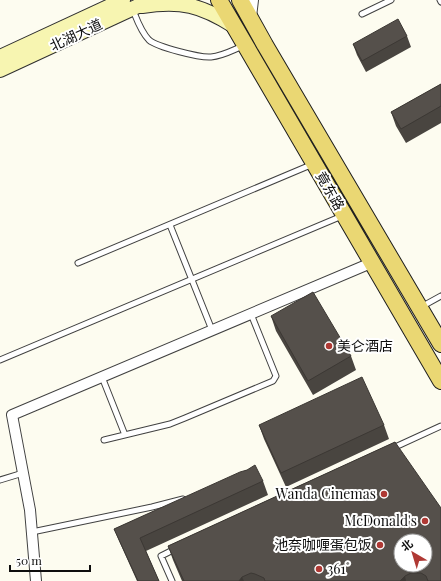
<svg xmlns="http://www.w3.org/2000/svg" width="441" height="581" font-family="'Playfair Display','Noto Sans SC',serif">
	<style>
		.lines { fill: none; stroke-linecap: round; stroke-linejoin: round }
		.service-casing { stroke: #414141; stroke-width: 7 }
		.minor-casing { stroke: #414141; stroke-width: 12 }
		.tertiary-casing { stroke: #414141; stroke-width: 14 }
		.secondary-casing { stroke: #303030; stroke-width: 16 }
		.primary-casing { stroke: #1f1f1f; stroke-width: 18 }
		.service { stroke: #fff; stroke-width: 5 }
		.minor { stroke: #fff; stroke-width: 10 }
		.tertiary { stroke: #fff; stroke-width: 12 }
		.secondary { stroke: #f7f5b1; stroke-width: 14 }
		.primary { stroke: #ead773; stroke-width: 16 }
		.wall { fill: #494540 }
		.shaded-wall { fill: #3c3834 }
		.building { fill: #55504b; stroke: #3c3834; fill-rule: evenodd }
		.poi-dot { fill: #af3934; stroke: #fff; stroke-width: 1.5 }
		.labels { text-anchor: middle; stroke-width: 4; stroke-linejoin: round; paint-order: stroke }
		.street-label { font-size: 14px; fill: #0e0e0e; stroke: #fff }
		.poi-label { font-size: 14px; fill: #0e0e0e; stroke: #fff; text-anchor: end }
	</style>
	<rect width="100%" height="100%" fill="#fdfcf0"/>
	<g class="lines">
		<g class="service-casing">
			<path id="service" d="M440 0 441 2
				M133 10C137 20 141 32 149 40 157 47 200 58 211 57 223 56 233 50 243 46
				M362 14 391 0
				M170 225 212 330
				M78 263 313 164
				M421 307 441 296
				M0 360 342 216
				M102 377 125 435
				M104 440 170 424 185 418 273 381 276 376 251 314
				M393 448 441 426
				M0 480 23 473
				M32 532 152 507 183 499
				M172 581 161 556 175 549"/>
		</g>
		<g class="minor-casing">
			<path id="minor" d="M36 581 30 510 12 415 371 263"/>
		</g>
		<g class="tertiary-casing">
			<path id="tertiary" d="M250 17 252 0"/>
		</g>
		<g class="secondary-casing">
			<path id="secondary" d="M142 6C181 0 201 5 234 26
				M0 57 123 0
				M0 70 151 0"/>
		</g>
		<g class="primary-casing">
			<path id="primary" d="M219 0 441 381
				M240 0 265 45 441 344"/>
		</g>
		<use href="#service" class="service"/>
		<use href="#minor" class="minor"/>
		<use href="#tertiary" class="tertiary"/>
		<use href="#secondary" class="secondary"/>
		<use href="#primary" class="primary"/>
	</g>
	<path class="wall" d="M407 36 411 47 366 72 357 55 353 44Z
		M441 84V123L406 143 396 126 391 112Z
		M271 316 351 356 356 370 313 395 276 331Z
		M259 425H384L389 439 286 487 264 439Z
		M395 442 441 581H182L173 560 168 546Z
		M247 470 263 481 268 495 146 551 159 581H137L120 543 114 529Z"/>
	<path class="shaded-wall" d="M405 576 406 581H400Z
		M242 577 244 581H239Z"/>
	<path class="building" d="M398 19 407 36 362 61 353 44Z
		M441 84V106L401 129 391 112Z
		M313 292 351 356 308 381 271 316Z
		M362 377 384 425 281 473 259 425Z
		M395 442 441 508V581H428L426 576 421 573H411L405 576 400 581H265L264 578 255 574 251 573 242 577 239 581H184L168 546ZM401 541H425V565H401Z
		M255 465 263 481 140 538 159 581H138L114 529 240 472 247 470Z"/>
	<g class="poi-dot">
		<circle cx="329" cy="346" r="4"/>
		<circle cx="384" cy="494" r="4"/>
		<circle cx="425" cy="521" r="4"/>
		<circle cx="380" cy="545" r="4"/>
		<circle cx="319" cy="569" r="4"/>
	</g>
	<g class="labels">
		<g class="street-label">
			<text transform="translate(76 35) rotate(-25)" y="5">北湖大道</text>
			<text transform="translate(330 191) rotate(60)" y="5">竟东路</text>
		</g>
		<g class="poi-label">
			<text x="337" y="351" text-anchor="start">美仑酒店</text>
			<text x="376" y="499">Wanda Cinemas</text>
			<text x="417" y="526">McDonald's</text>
			<text x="372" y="550">池奈咖喱蛋包饭</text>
			<text x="327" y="574" text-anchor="start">361˚</text>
		</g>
	</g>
	<g transform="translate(413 553) rotate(322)"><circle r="19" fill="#ffffff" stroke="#9f9f9f"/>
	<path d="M0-3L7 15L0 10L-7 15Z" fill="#af3934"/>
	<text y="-6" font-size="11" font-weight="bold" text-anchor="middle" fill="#0e0e0e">北</text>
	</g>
	<path d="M10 565v6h80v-6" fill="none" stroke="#0e0e0e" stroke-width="2"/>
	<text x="16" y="565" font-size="12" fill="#0e0e0e" stroke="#ffffff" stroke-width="3" paint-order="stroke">50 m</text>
</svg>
